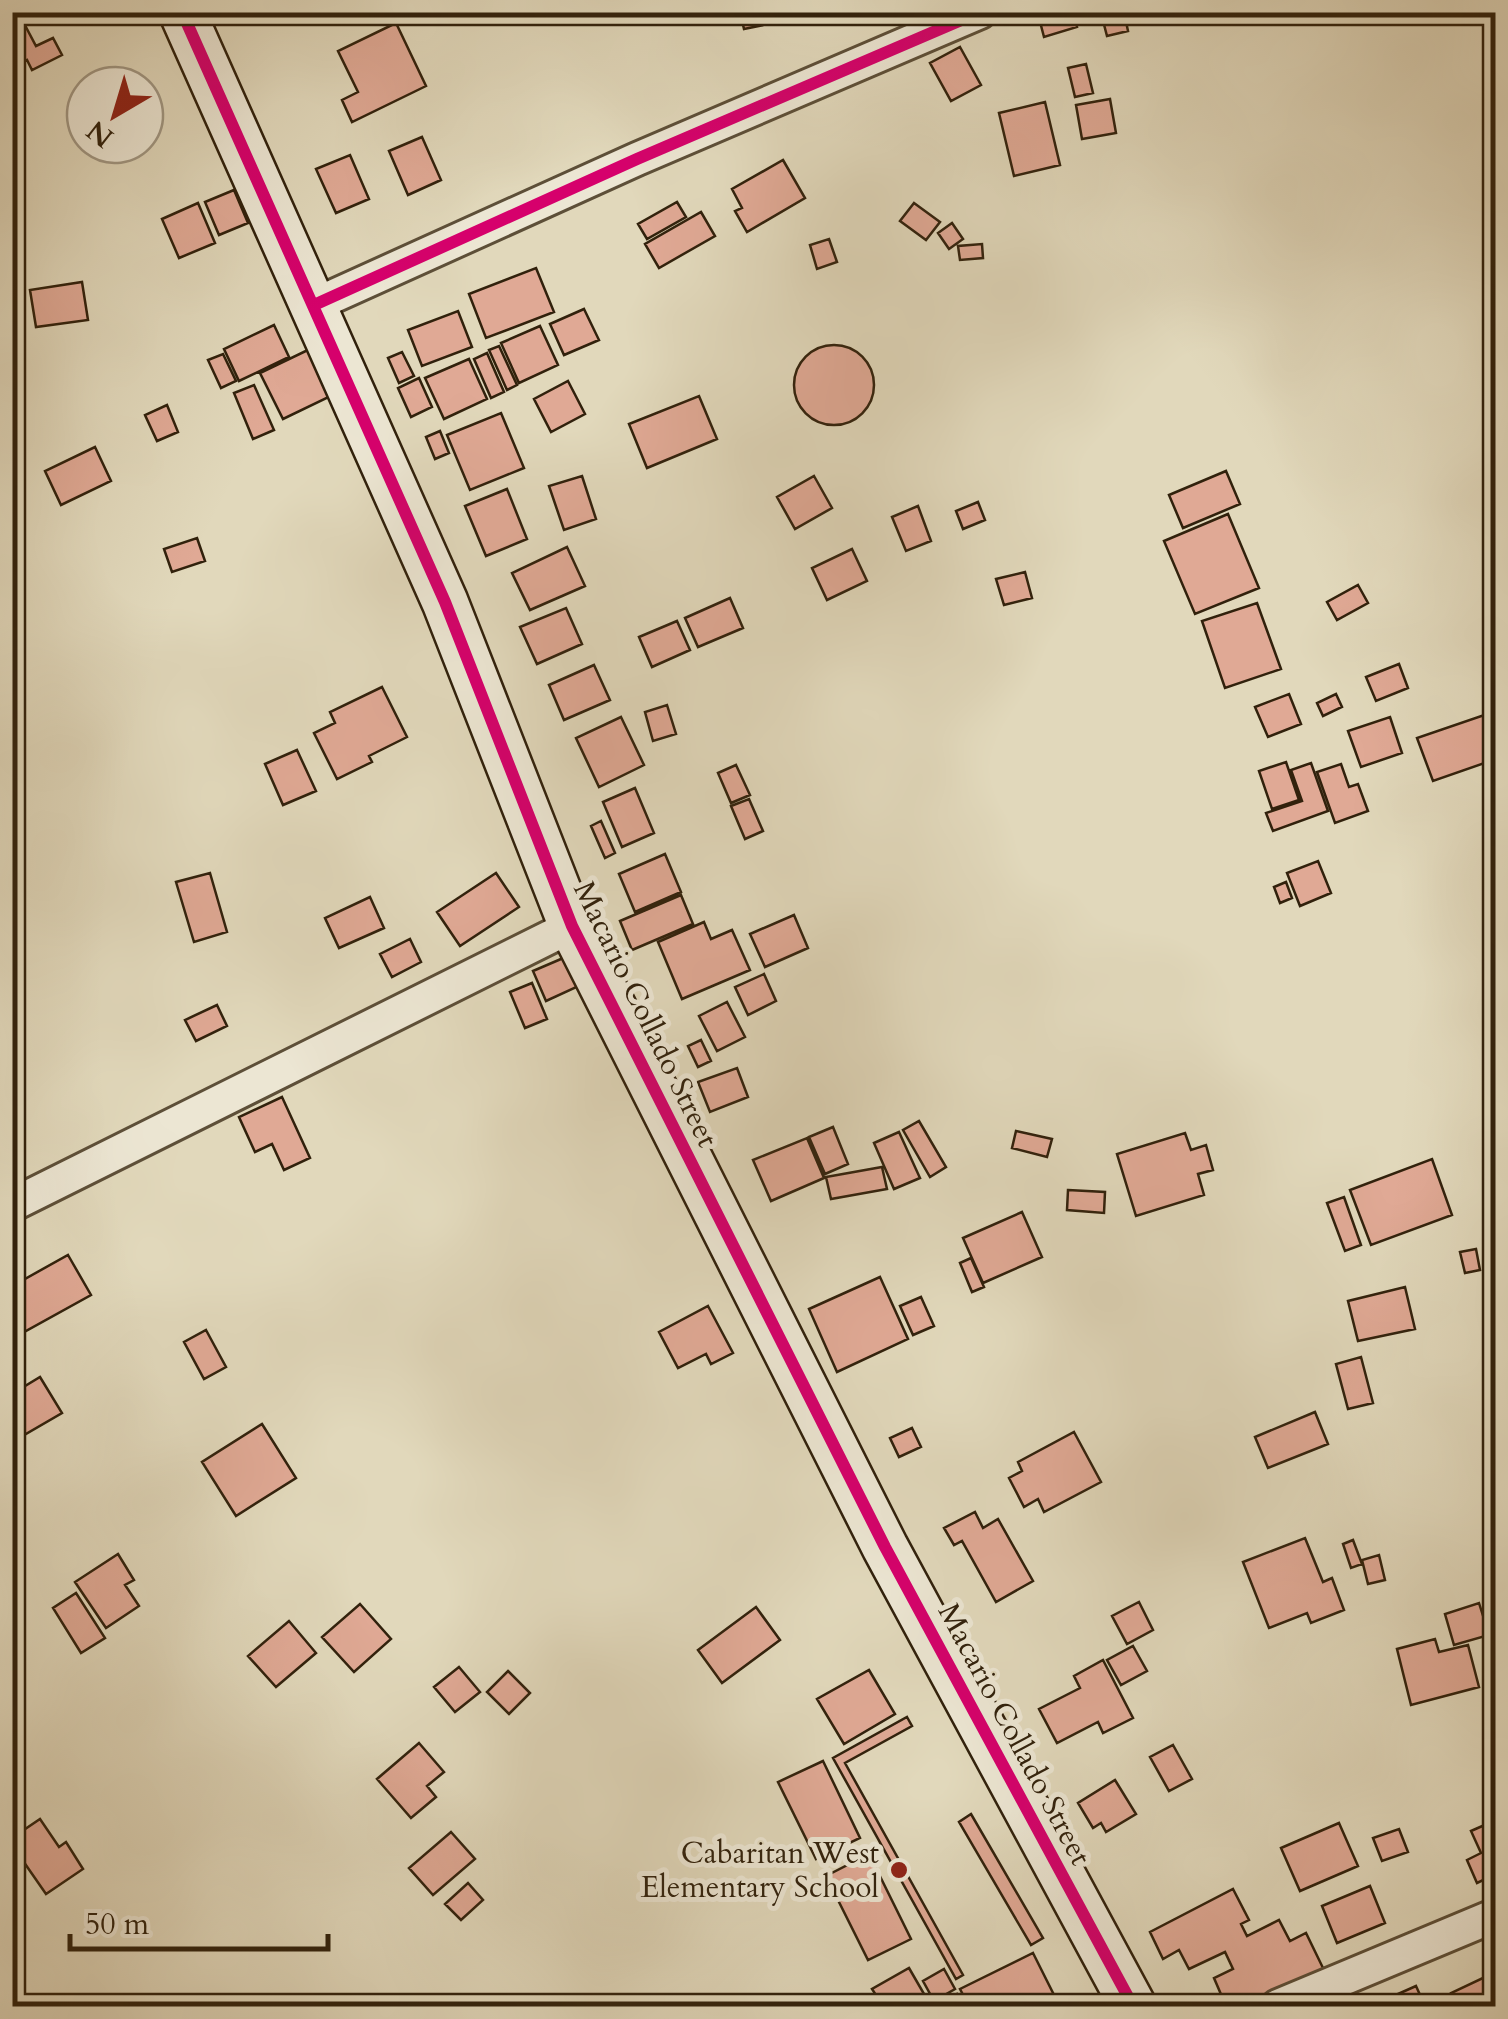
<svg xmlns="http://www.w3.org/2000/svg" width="1508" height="2019" font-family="Cardo,serif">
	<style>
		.building { fill: #e0a995; stroke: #31210c; stroke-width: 2.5 }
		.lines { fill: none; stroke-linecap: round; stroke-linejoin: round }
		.street-casing { stroke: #5d4f38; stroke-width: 38 }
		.secondary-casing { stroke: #31210c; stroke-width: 50 }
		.street { stroke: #ece6d3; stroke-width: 32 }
		.secondary { stroke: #ece6d3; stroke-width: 45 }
		.cycleway-casing { stroke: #ece6d3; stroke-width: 19 }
		.cycleway { stroke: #d6006c; stroke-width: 12 }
		.poi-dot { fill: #8f2418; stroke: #ece6d3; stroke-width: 4 }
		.labels { text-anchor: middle; stroke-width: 10; stroke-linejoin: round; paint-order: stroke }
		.street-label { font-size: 30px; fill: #31210c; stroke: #ece6d3 }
		.poi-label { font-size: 30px; fill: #31210c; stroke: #ece6d3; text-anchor: end }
	</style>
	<rect width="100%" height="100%" fill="#e1d8bb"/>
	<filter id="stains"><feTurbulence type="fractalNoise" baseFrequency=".002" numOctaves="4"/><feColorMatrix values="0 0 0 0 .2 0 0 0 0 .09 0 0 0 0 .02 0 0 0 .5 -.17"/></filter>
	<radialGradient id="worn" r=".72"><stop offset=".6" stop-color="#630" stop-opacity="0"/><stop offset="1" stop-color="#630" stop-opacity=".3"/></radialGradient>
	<path class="building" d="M12 12H18L36 46 53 38 62 55 32 70 27 60 16 65 23 80 12 86Z
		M740 12H771L773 23 744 29Z
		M1044 12H1073L1077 27 1044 37 1038 14Z
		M1124 12 1128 31 1107 36 1101 13Z
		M396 23 426 86 352 122 342 100 358 92 338 51Z
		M960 47 981 85 951 101 930 63Z
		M1086 64 1093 93 1075 97 1068 68Z
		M1110 99 1116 133 1082 139 1076 105Z
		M1045 102 1060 165 1014 176 999 113Z
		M422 137 441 180 408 195 389 151Z
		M350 155 369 199 336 213 316 169Z
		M783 160 805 198 747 232 735 211 742 208 732 189Z
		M234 190 248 223 219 235 205 202Z
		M677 202 686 217 647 239 638 224Z
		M198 203 215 243 179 258 162 219Z
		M914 203 940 222 926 240 900 221Z
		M701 212 715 236 659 268 645 244Z
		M952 223 963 239 949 249 938 233Z
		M829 239 837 262 817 269 810 245Z
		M982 244 983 258 960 260 958 246Z
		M536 268 554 312 486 338 469 294Z
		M82 282 88 320 36 327 30 290Z
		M584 309 599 340 564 355 550 324Z
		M458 311 472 347 422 366 408 330Z
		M274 325 289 357 239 381 224 349Z
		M540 326 558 365 519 383 501 343Z
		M794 385a40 40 0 1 1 80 0a40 40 0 1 1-80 0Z
		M499 346 517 385 507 390 489 350Z
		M312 348 335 394 283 419 260 373Z
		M402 352 414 376 399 383 388 358Z
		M487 353 504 392 491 398 474 359Z
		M223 354 236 381 221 388 208 360Z
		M469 359 487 399 444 419 425 378Z
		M419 378 432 407 411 417 398 388Z
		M568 381 585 414 551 432 534 399Z
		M254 385 274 430 253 439 234 393Z
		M699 396 717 439 647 468 629 424Z
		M167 405 178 432 157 441 145 415Z
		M501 413 524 468 470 490 447 435Z
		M440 431 449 453 435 459 426 437Z
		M95 447 111 481 61 505 45 471Z
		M1226 471 1240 504 1183 528 1169 495Z
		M582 476 596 519 564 530 549 486Z
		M814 476 832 508 795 529 777 497Z
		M507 489 527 539 486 556 465 506Z
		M978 502 985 520 963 529 956 511Z
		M918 506 931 541 906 551 892 517Z
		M1228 514 1259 588 1195 614 1164 541Z
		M197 538 205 561 172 572 164 549Z
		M567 547 585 586 530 610 512 573Z
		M852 549 867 581 827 600 812 568Z
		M1025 572 1032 598 1004 605 996 579Z
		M1358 585 1368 603 1337 620 1327 602Z
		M730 598 743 628 698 647 685 618Z
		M1257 603 1281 669 1225 688 1202 621Z
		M566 608 582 644 537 664 520 627Z
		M677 621 690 650 652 667 639 637Z
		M1399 664 1408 688 1376 701 1366 677Z
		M594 665 610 700 564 720 549 685Z
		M382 687 407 737 369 756 372 762 337 779 314 733 335 723 330 712Z
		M1289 694 1301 724 1268 737 1255 707Z
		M1336 694 1342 707 1323 716 1317 703Z
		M667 705 676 734 653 741 645 712Z
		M1496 711V759L1433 781 1417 738Z
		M621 717 644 765 599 787 576 738Z
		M1390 717 1402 753 1361 767 1348 731Z
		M297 750 316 791 283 805 265 764Z
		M1286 762 1299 800 1272 809 1259 771Z
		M1311 763 1328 811 1273 831 1266 813 1302 801 1291 770Z
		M1341 764 1349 787 1358 784 1368 811 1335 823 1317 772Z
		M736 765 750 795 731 803 718 773Z
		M635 788 654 833 622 847 603 802Z
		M749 799 763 831 745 839 731 806Z
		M601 821 615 853 605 858 591 826Z
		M665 854 681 892 635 912 619 874Z
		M1318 861 1331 893 1300 906 1287 873Z
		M210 873 227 932 194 942 176 882Z
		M496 873 519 907 460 946 437 912Z
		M1286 882 1292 898 1280 903 1274 887Z
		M681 895 693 924 632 950 620 921Z
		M370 897 384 928 339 948 325 918Z
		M794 915 808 948 765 967 750 934Z
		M704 922 711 939 732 930 750 970 682 999 658 942Z
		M410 939 421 962 392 977 380 954Z
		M568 956 581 985 546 1001 533 971Z
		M764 974 776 1001 748 1015 735 987Z
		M532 983 547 1019 525 1028 510 992Z
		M727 1002 745 1037 717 1051 699 1016Z
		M217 1005 227 1026 196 1041 185 1020Z
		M701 1040 711 1061 698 1067 688 1046Z
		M737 1068 748 1097 710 1112 698 1082Z
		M282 1097 310 1158 284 1170 272 1144 255 1152 239 1117Z
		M919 1121 946 1167 930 1177 903 1130Z
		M833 1127 848 1164 825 1174 809 1137Z
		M1016 1131 1052 1139 1047 1157 1012 1148Z
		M899 1132 920 1178 894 1189 874 1143Z
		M1185 1133 1191 1150 1206 1145 1213 1170 1198 1174 1204 1195 1136 1216 1117 1154Z
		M807 1138 824 1178 771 1201 753 1160Z
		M1432 1159 1452 1215 1371 1245 1350 1190Z
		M882 1167 887 1189 831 1199 826 1177Z
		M1068 1190 1105 1192 1104 1213 1067 1210Z
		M1344 1197 1361 1245 1345 1251 1327 1203Z
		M1022 1212 1042 1257 983 1283 963 1238Z
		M1476 1249 1480 1270 1465 1273 1460 1252Z
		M68 1255 91 1295 24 1332 12 1314V1272L17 1270 23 1280Z
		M971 1258 984 1287 972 1292 960 1263Z
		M880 1277 908 1339 837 1372 809 1309Z
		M1405 1287 1415 1329 1358 1341 1348 1301Z
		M921 1297 934 1326 913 1335 900 1306Z
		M708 1306 733 1353 711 1364 706 1354 678 1368 659 1332Z
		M206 1330 226 1367 204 1379 184 1342Z
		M1361 1357 1373 1403 1348 1409 1336 1364Z
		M40 1377 62 1413 12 1442V1394Z
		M1315 1412 1328 1444 1268 1468 1255 1437Z
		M262 1424 296 1478 236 1516 202 1462Z
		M912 1428 921 1447 899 1457 890 1438Z
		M1074 1432 1101 1482 1044 1512 1038 1499 1024 1507 1009 1478 1022 1471 1018 1462Z
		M975 1512 983 1528 998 1519 1033 1581 996 1602 962 1541 954 1545 944 1528Z
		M1305 1538 1323 1582 1332 1578 1344 1610 1311 1623 1307 1613 1269 1628 1243 1562Z
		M1353 1540 1362 1564 1351 1568 1343 1544Z
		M118 1554 134 1580 125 1585 139 1606 106 1628 75 1582Z
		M1379 1555 1385 1580 1368 1584 1362 1560Z
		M76 1593 105 1638 81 1653 53 1608Z
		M1139 1602 1153 1630 1127 1644 1112 1616Z
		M1479 1603 1489 1635 1454 1645 1445 1614Z
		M360 1604 391 1639 354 1672 322 1637Z
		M756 1607 780 1640 722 1683 698 1650Z
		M289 1621 316 1653 276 1687 248 1656Z
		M1435 1639 1439 1652 1468 1645 1479 1687 1411 1705 1397 1649Z
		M1133 1646 1147 1671 1121 1685 1107 1660Z
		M1103 1660 1133 1718 1103 1733 1098 1722 1057 1743 1039 1709 1080 1688 1074 1676Z
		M459 1667 480 1692 455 1712 434 1687Z
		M869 1670 895 1714 844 1744 817 1699Z
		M508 1671 530 1693 509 1714 487 1692Z
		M907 1717 912 1726 845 1763 963 1975 956 1979 833 1758Z
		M419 1743 444 1772 427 1786 436 1797 411 1818 377 1779Z
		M1173 1745 1192 1779 1169 1791 1150 1757Z
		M823 1761 860 1838 816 1859 778 1782Z
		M1115 1780 1136 1814 1106 1832 1101 1823 1093 1828 1078 1803Z
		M971 1814 1043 1938 1031 1945 959 1822Z
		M40 1819 59 1847 66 1842 83 1869 46 1894 12 1845V1838Z
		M1496 1820V1874L1477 1883 1467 1860 1481 1853 1471 1831Z
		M1339 1823 1358 1866 1300 1891 1281 1848Z
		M1399 1829 1408 1852 1382 1861 1373 1838Z
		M451 1832 475 1859 433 1895 409 1868Z
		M869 1854 911 1939 868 1960 826 1876Z
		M468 1883 483 1900 461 1920 445 1904Z
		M1370 1886 1385 1923 1337 1943 1322 1906Z
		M1233 1889 1249 1920 1241 1924 1247 1936 1279 1920 1290 1941 1306 1933 1324 1970 1237 2006H1226L1214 1978 1233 1969 1225 1952 1189 1969 1179 1950 1163 1959 1150 1932Z
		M1033 1953 1055 1997 1036 2006H969L960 1989Z
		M909 1968 931 2006H883L872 1989Z
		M944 1969 955 1989 934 2001 923 1981Z
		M1485 1977 1496 2006H1457L1451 1993Z
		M1416 1986 1425 2006H1371Z
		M957 1994 964 2006H933Z"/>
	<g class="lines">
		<g class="street-casing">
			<path id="street" d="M314 305 637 159 980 12
				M12 1205 572 926
				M1278 2006 1496 1915"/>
		</g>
		<g class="secondary-casing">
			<path id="secondary" d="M182 12 445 602 572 926 885 1547 1133 2006"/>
		</g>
		<use href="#street" class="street"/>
		<use href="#secondary" class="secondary"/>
		<g class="cycleway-casing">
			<path id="cycleway" d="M182 12 445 602 572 926 885 1547 1133 2006
				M314 305 637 159 980 12"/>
		</g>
		<use href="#cycleway" class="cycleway"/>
	</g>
	<circle class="poi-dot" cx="899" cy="1870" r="10"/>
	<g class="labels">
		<g class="street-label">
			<text transform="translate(646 1014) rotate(64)" y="10">Macario Collado Street</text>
			<text transform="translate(1015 1734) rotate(62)" y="10">Macario Collado Street</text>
		</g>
		<g class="poi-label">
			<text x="879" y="1863">Cabaritan West<tspan x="879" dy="34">Elementary School</tspan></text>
		</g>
	</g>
	<rect width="1508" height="2019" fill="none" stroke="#e1d8bb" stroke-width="50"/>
	<rect x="15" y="15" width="1478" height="1989" fill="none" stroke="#31210c" stroke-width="5"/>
	<rect x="25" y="25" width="1458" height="1969" fill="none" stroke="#31210c" stroke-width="2.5"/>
	<g transform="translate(115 115) rotate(218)"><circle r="48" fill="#ece6d3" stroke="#a19783" stroke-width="2.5"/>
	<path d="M0-8L18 38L0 25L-18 38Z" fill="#8f2418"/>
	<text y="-15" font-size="28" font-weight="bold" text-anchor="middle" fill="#31210c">N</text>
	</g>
	<path d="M70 1934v15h258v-15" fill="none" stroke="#31210c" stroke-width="5"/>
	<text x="85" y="1934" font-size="30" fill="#31210c" stroke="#ece6d3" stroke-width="8" paint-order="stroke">50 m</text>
	<rect width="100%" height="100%" filter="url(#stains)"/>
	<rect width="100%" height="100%" fill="url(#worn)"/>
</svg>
